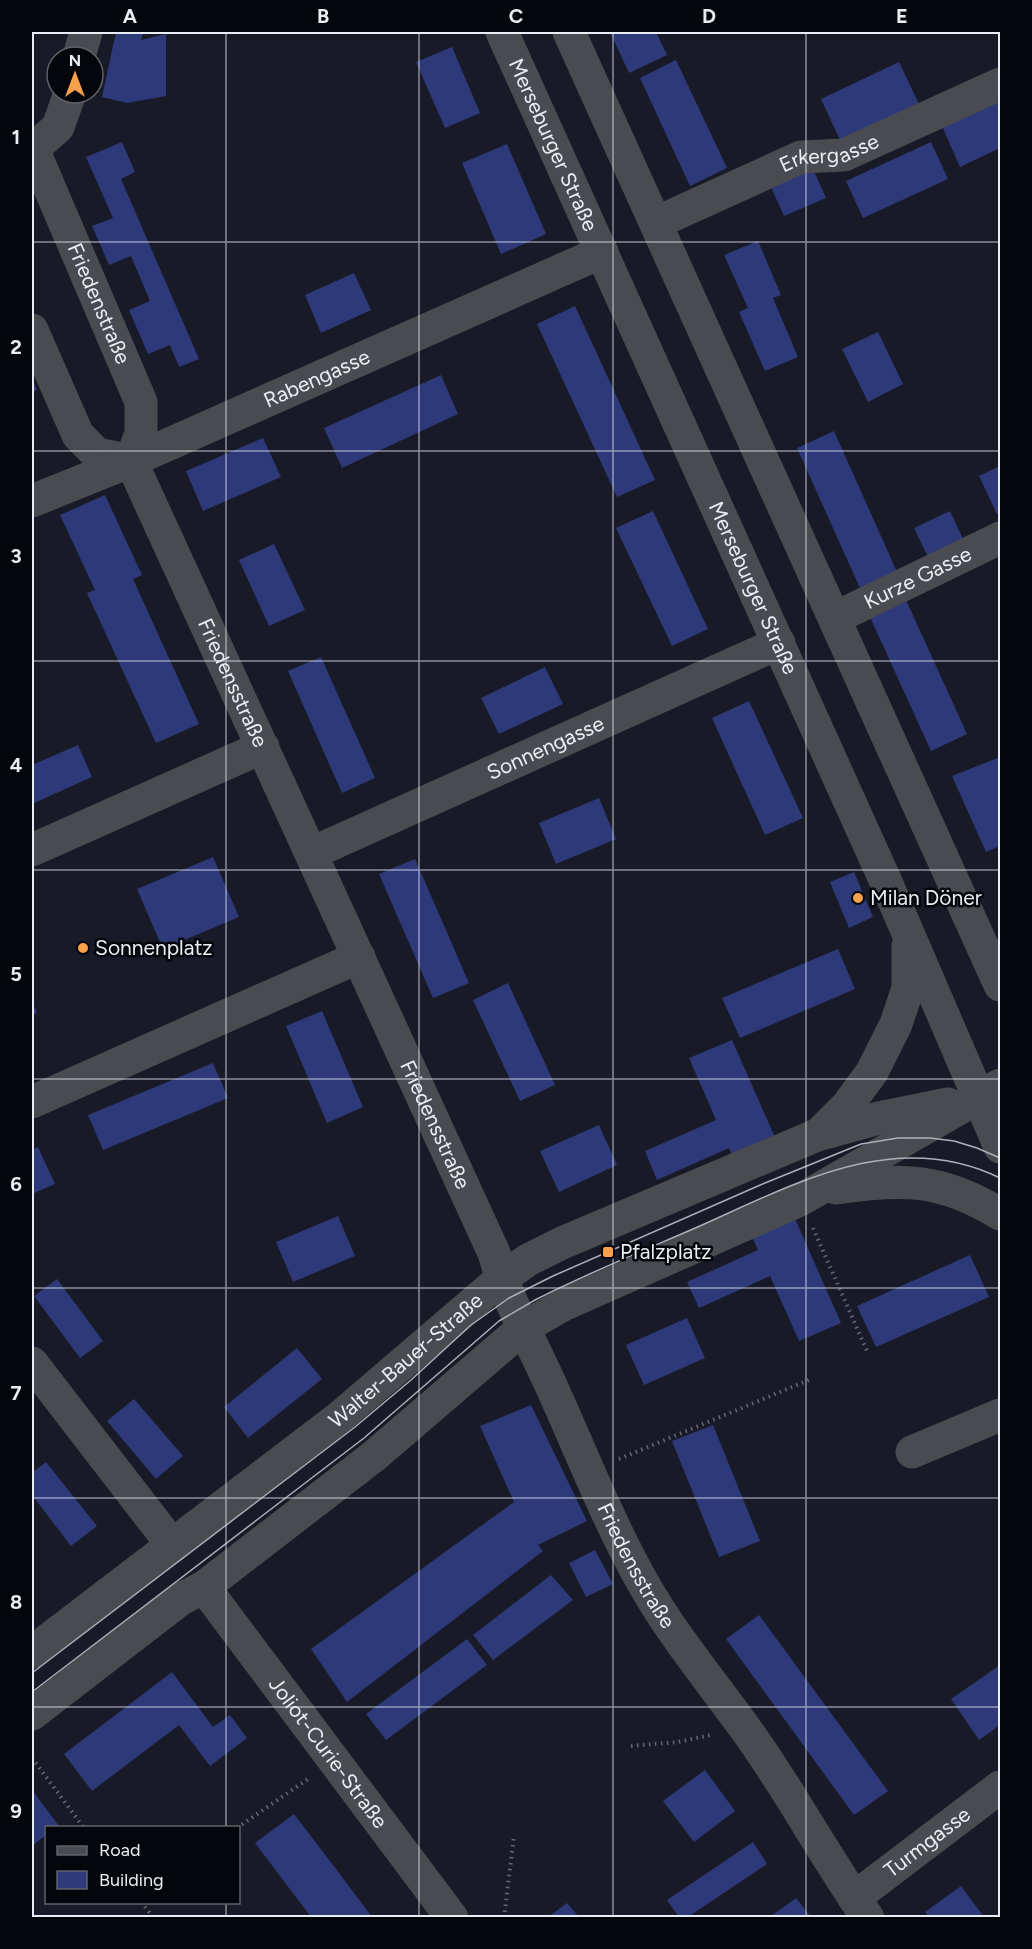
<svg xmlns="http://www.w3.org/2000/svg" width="1032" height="1949" font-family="Figtree,sans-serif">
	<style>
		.building { fill: #2d3978 }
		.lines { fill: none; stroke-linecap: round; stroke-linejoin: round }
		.path { stroke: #666974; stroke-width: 4; stroke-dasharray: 1.5 4.5; stroke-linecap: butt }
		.minor { stroke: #494b51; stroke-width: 33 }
		.tram { stroke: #adb0ba; stroke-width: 1.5 }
		.grid { fill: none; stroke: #eaedf6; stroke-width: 1.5; stroke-opacity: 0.55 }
		.poi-dot { fill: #f8a04b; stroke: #05060b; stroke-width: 2 }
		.labels { text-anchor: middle; stroke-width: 5; stroke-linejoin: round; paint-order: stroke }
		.street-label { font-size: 21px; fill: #eaedf6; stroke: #05060b }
		.poi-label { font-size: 21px; fill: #eaedf6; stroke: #05060b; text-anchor: start }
		.neatline { fill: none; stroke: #eaedf6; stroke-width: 2 }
		.grid-label { font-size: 20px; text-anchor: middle; font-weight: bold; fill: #eaedf6 }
	</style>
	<rect width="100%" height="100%" fill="#181b27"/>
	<path class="building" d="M116 32H143L141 40 166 34V96L127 103 102 97Z
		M610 32H656L667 55 629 73Z
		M452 47 480 113 445 128 416 62Z
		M676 60 727 168 690 186 640 78Z
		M899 62 919 104 840 140 821 99Z
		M1000 102V148L960 167 942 126Z
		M122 142 135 172 121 179 199 359 179 367 170 345 148 354 129 310 150 301 131 256 109 265 92 226 113 218 86 157Z
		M931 142 948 179 863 218 846 181Z
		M507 144 546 234 501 254 462 163Z
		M813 169 826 198 784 216 771 187Z
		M758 241 781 295 773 298 798 357 765 371 739 312 748 308 724 255Z
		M354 273 371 310 321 333 305 295Z
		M575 306 655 480 617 497 537 324Z
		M878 332 903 384 868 402 842 349Z
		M441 375 458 414 342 468 324 428Z
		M32 378 37 390 32 392Z
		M834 431 897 572 860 588 797 448Z
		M263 438 281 477 203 511 186 471Z
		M1000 466V513L997 514 979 476Z
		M105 495 142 575 133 579 199 724 156 743 87 593 95 590 60 515Z
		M653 511 708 629 672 646 616 528Z
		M950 511 964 541 928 557 914 528Z
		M274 544 305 610 269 626 239 560Z
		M906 600 967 734 931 751 870 617Z
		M321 657 375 778 342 793 288 671Z
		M545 667 563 704 499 734 481 698Z
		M749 701 803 818 765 835 712 718Z
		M78 745 92 777 32 804V765Z
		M1000 757V846L986 852 952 776Z
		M599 798 616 839 556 864 539 823Z
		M213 857 239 917 163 949 137 889Z
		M415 859 469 983 433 998 379 874Z
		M854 872 873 917 849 928 830 882Z
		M838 949 855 989 740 1038 722 998Z
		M508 983 555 1085 520 1101 473 1000Z
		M32 1001 37 1013 32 1015Z
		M322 1011 363 1107 327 1123 286 1026Z
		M732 1040 777 1142 734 1160 729 1148 657 1180 645 1151 716 1120 689 1058Z
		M213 1063 228 1098 103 1150 88 1115Z
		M599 1125 617 1165 559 1192 540 1151Z
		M38 1147 55 1184 32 1194V1150Z
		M793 1214 841 1323 799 1341 770 1276 699 1308 687 1282 758 1250 750 1233Z
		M338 1216 355 1256 293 1282 276 1242Z
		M970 1255 989 1297 876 1347 857 1306Z
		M57 1279 103 1341 80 1358 34 1296Z
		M687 1318 705 1358 644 1385 626 1345Z
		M297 1348 322 1379 248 1438 224 1407Z
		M134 1399 183 1456 156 1479 107 1421Z
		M531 1405 587 1521 538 1545 543 1551 347 1702 311 1649 514 1502 480 1426Z
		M713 1425 760 1541 719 1557 672 1441Z
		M46 1462 97 1526 71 1546 32 1495V1473Z
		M595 1550 613 1584 586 1597 569 1563Z
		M551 1575 573 1600 493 1660 473 1635Z
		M759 1615 888 1791 854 1815 726 1639Z
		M467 1639 487 1665 386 1740 366 1714Z
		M1000 1665V1725L979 1740 951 1699Z
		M172 1672 213 1727 230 1715 247 1738 210 1766 179 1725 92 1791 64 1754Z
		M705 1770 735 1811 694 1842 663 1801Z
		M32 1790 59 1826 56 1827H46V1835L32 1846Z
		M294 1814 333 1865 372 1917H311L255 1843Z
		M753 1842 767 1864 688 1917H679L667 1900Z
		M961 1886 984 1917H929L925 1912Z
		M796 1898 811 1917H770Z
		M567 1903 579 1917H548Z"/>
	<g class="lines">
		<path class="path" d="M813 1228 867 1351
			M619 1459 809 1380
			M631 1746 678 1742 711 1735
			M32 1758 84 1828
			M237 1828 308 1779
			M141 1902 154 1918
			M504 1918 514 1836"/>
		<g class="minor">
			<path id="s1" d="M502 32 886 882 1000 1147"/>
			<path d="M569 32 1000 985"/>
			<path d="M79 57 86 32"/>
			<path id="s2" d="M33 149 141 402V433L131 461"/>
			<path d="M32 150 58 127 70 93"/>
			<path id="s3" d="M655 220 669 217 801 157 844 155 1000 84"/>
			<path d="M32 330 78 435 97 454 131 461"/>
			<path id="s4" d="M131 461 494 1253C507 1301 533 1344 553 1390 582 1454 608 1521 643 1583 674 1638 716 1687 752 1738 793 1796 827 1860 868 1918"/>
			<path id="s5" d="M32 501 131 461 602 252"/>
			<path id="s6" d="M834 615 845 613 1000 538"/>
			<path d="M32 850 263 747"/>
			<path id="s7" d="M312 853 779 643"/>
			<path d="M32 1102 359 957"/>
			<path d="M819 1134 847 1106 872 1072 896 1024 908 988V946"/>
			<path d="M836 1188C903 1178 941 1178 1000 1214"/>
			<path d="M32 1363 173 1546"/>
			<path d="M912 1452 1000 1415"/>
			<path id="s8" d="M204 1587 452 1918"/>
			<path id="s9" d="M32 1652 341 1416 501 1279 528 1260 562 1243 817 1135 879 1118 948 1104"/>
			<path d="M32 1714 181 1599 204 1587 374 1456 523 1328 563 1305 800 1200 1000 1085"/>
			<path id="s10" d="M854 1898 1000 1787"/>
		</g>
		<path class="tram" d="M32 1673 355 1427 411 1380 471 1325 509 1298 553 1276 765 1183 861 1144 898 1138H930L954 1141 977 1148 1000 1158
			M32 1692 364 1438 499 1321 535 1300C586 1274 640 1252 693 1229 791 1186 894 1126 1000 1178"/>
	</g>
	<path class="grid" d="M226 32V1828M419 32V1918M613 32V1918M806 32V1918M32 242H1000M32 451H1000M32 661H1000M32 870H1000M32 1079H1000M32 1288H1000M32 1498H1000M32 1707H1000M226 1902V1918"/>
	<g class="poi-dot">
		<circle cx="858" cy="898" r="6"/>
		<circle cx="83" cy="948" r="6"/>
		<rect x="602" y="1246" width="12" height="12" rx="3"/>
	</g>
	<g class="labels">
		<g class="street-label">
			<text dy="7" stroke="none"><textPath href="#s1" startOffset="124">Merseburger Straße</textPath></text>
			<text dy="7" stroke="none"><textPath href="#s3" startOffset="188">Erkergasse</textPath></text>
			<text dy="7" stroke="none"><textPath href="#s2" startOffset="168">Friedenstraße</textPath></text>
			<text dy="7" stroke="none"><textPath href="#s5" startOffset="310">Rabengasse</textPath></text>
			<text dy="7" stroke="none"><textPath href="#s6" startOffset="92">Kurze Gasse</textPath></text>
			<text dy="7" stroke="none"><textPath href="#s1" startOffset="610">Merseburger Straße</textPath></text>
			<text dy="7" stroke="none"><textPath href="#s4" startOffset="244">Friedensstraße</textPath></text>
			<text dy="7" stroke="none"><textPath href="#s7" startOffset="256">Sonnengasse</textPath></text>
			<text dy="7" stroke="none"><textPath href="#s4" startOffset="730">Friedensstraße</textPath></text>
			<text dy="7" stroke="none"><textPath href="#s9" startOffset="474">Walter-Bauer-Straße</textPath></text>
			<text dy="7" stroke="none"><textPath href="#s4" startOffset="1215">Friedensstraße</textPath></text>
			<text dy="7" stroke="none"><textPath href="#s8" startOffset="207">Joliot-Curie-Straße</textPath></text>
			<text dy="7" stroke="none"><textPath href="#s10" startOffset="92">Turmgasse</textPath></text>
		</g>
		<g class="poi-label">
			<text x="870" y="905">Milan Döner</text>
			<text x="95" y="955">Sonnenplatz</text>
			<text x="620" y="1259">Pfalzplatz</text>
		</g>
	</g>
	<rect width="1032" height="1949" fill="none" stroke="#05060b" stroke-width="66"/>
	<rect x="45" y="1826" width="195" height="78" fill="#05060b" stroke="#616269" stroke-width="1.5"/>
	<rect x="57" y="1846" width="30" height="9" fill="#494b51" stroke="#616269" stroke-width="1.5"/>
	<text x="99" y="1856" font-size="18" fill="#eaedf6">Road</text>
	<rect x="57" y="1871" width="30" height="18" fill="#2d3978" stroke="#616269" stroke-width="1.5"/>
	<text x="99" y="1886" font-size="18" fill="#eaedf6">Building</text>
	<g transform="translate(75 75)"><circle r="28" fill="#05060b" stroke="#616269" stroke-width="1.5"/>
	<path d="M0-4.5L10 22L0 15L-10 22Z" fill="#f8a04b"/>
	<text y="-9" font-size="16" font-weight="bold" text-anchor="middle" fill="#eaedf6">N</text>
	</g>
	<rect x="33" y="33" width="966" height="1883" class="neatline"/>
	<g class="grid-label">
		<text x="130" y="23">A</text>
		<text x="323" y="23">B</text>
		<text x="516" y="23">C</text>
		<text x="709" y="23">D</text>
		<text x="902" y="23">E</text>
		<text x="16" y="144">1</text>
		<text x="16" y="354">2</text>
		<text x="16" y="563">3</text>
		<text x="16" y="772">4</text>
		<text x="16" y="981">5</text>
		<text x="16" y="1191">6</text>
		<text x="16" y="1400">7</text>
		<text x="16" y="1609">8</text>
		<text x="16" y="1818">9</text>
	</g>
</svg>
